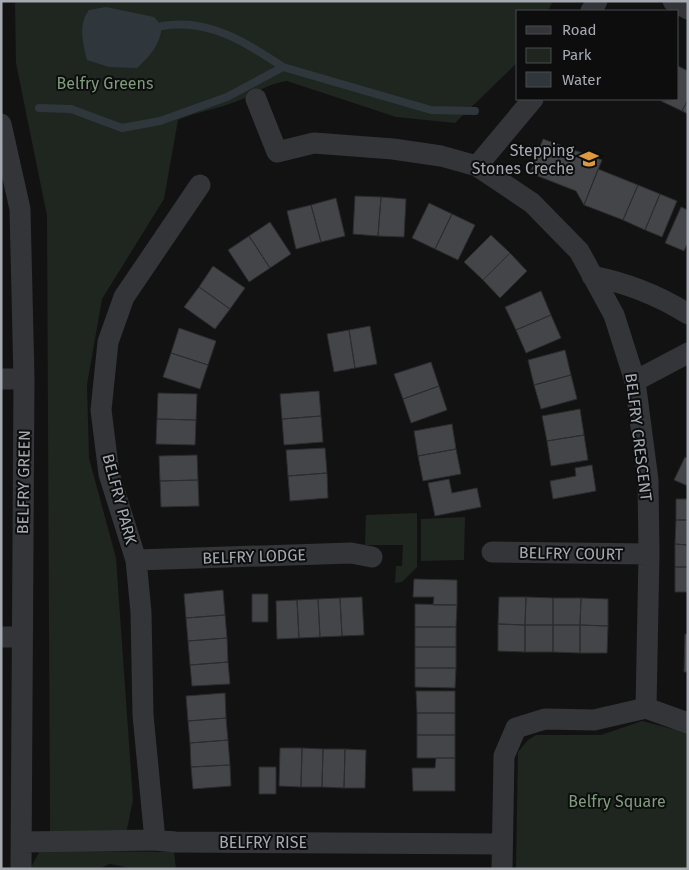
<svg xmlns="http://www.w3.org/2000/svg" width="689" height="870" font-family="'Fira Sans',sans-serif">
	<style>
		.green { fill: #1f251f }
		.water { fill: #2f373c }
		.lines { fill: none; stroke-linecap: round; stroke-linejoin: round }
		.stream { stroke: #2f373c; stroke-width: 8 }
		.building { fill: #444548; stroke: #2c2c2f }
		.minor { stroke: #333538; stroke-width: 21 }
		.labels { text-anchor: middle; stroke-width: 4; stroke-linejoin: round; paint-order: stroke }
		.park-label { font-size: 16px; fill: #7f9c7d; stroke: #0d0d0e }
		.poi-label { font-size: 16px; fill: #a5aab2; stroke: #0d0d0e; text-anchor: end }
		.street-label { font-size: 16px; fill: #a5aab2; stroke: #0d0d0e }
	</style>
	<rect width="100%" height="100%" fill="#121213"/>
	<path class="green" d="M15 1H553L548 11H518V62L455 123 396 117 287 81C266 84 254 95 235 102 216 109 197 112 178 120L164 199 102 299 87 385 89 458 116 558 133 800 126 834 89 851 174 852 176 869H134L110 864 98 869H30L50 832 47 216 16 63Z
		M417 513V567L402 582 395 583 396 566H402L403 545H365L366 515Z
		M465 517 464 560 421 561V519Z
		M642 721 688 733V869H516L518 752 528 740 536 735H601Z"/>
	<path class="water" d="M106 7 154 17 162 26C160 45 150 56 137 68L109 67 87 60C83 43 78 24 89 10Z"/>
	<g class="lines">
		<path class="stream" d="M162 26C208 18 246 42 283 67
			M39 108 71 109 122 128 160 121 227 97 283 67 431 110 475 111"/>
	</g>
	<path class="building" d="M678 66 688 71V100L682 111 661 101 678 99Z
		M688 100V114L682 111Z
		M543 139 602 160 584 205 576 191 530 173Z
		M598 169 638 185 623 220 584 205Z
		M638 185 660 194 645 230 623 220Z
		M660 194 677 201 662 237 645 230Z
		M355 196 381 197 378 236 353 234Z
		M381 197 406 199 404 237 378 236Z
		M336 198 345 236 321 242 311 205Z
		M429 203 452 214 435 249 412 238Z
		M311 205 321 242 296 249 287 211Z
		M681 207 688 210V242L684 251 665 243Z
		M452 214 475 225 458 260 435 249Z
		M270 222 291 254 270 268 249 236Z
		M491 235 510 253 483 280 464 262Z
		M249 236 270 268 249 282 228 250Z
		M510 253 527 271 500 298 483 280Z
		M213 266 245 288 230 309 199 287Z
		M199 287 230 309 215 329 184 307Z
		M541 291 551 315 516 330 505 307Z
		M551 315 561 338 526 353 516 330Z
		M370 326 377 364 355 368 349 330Z
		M179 328 216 341 208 365 171 353Z
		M349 330 355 368 334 372 327 334Z
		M565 350 571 375 534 385 528 360Z
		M171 353 208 365 200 389 163 377Z
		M431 362 439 386 403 399 394 374Z
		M571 375 577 399 541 409 534 385Z
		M439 386 447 410 411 423 403 399Z
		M319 391 321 416 282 419 280 394Z
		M158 393 197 394 196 420 157 419Z
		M580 409 584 435 547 441 542 416Z
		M321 416 323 442 284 445 282 419Z
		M157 419 196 420 195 445 156 444Z
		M452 424 456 449 418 456 414 431Z
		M584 435 588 460 551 466 547 441Z
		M325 448 327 473 288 476 286 450Z
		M456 449 461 474 423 481 418 456Z
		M197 455 198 480 160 481 159 456Z
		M685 457 688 459V486L674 480Z
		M592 465 596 491 553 499 550 481 576 476 575 468Z
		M327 473 328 498 290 501 288 476Z
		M449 479 452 493 477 488 481 507 435 516 428 483Z
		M198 480 199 506 161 507 160 481Z
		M676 499H688V520H676Z
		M676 520H688V545L675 544Z
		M675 544 688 545V567H675Z
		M675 567H688V592H675Z
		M414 579 457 580V605H433L434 597H413Z
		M223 590 225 615 186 618 184 594Z
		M252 594H268V622H252Z
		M362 597 364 635 342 636 340 598Z
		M499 597H526L525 625 498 624Z
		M526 597 553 598V625H525Z
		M340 598 342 636 320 637 318 599Z
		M553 598H581L580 625H553Z
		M581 598 608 599V626L580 625Z
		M318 599 320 637 299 638 297 600Z
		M297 600 299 638 277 639 276 601Z
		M415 604 457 605 456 627H415Z
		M225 615 227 638 188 641 186 618Z
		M498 624 525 625V652L498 651Z
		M525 625H553V652H525Z
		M553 625H580V653L553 652Z
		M580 625 608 626 607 653H580Z
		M415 627H456V647H415Z
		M685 634H688V672H684Z
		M227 638 228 662 190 665 188 641Z
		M415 647H456V668H415Z
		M228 662 230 684 192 686 190 665Z
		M415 668H456L455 688 415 687Z
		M416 691H455V713H417Z
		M225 693 226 718 188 721 186 696Z
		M417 713H455V735H417Z
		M226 718 228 740 190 743 188 721Z
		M417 735H455V758H417Z
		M228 740 230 765 191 767 190 743Z
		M280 748H302L301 787 279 786Z
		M302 748 323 749 322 787H301Z
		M323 749H345L344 788 322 787Z
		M345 749 366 750 365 788H344Z
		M436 758H455V791H413L412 768H435Z
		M230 765 231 786 193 789 191 767Z
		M259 767H276V794H259Z"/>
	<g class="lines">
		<path class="minor" d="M673 1 688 9
			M591 11 597 1
			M256 99 277 152 314 143 393 149 441 156 477 166 532 203 579 251 614 315 635 381 648 480 649 554 646 708
			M1 124 20 209 24 379 21 869
			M477 166 533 99
			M592 276C627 283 658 295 688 314
			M1 379H24
			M635 381 688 353
			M492 552 649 554
			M136 560 351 553 372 557
			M1 637H21
			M155 840 143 715 141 612 136 560 109 474 101 410 108 342 124 297 200 185
			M23 842 155 840 175 842 502 844
			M502 869 504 756 516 728 545 719 594 720 646 708 688 723"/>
	</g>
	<defs>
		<g id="school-bare" transform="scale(1.5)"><path d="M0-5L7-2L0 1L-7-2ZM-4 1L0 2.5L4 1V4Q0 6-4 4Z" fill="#de983f" stroke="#0d0d0e" stroke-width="2.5" paint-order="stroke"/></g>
	</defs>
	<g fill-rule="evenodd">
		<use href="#school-bare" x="589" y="159"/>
	</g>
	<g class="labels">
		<g class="park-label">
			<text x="105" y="89">Belfry Greens</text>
			<text x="617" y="807">Belfry Square</text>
		</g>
		<g class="poi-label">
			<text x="574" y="156">Stepping<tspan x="574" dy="18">Stones Creche</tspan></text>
		</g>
		<g class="street-label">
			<text transform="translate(639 437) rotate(83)" y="6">BELFRY CRESCENT</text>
			<text transform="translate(23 482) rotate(-89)" y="6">BELFRY GREEN</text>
			<text transform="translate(120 499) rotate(75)" y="6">BELFRY PARK</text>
			<text transform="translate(571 553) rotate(1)" y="6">BELFRY COURT</text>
			<text transform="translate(254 556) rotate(-2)" y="6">BELFRY LODGE</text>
			<text x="263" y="848">BELFRY RISE</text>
		</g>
	</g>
	<rect width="689" height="870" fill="none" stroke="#a5aab2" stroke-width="5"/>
	<rect x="516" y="10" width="162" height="90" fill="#0d0d0e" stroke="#4a4c50"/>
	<rect x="526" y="26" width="25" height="8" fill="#333538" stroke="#4a4c50"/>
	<text x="562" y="35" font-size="15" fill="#a5aab2">Road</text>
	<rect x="526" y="48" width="25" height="15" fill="#1f251f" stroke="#4a4c50"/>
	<text x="562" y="60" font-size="15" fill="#a5aab2">Park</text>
	<rect x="526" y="72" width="25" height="15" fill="#2f373c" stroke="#4a4c50"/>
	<text x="562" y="85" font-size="15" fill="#a5aab2">Water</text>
</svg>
